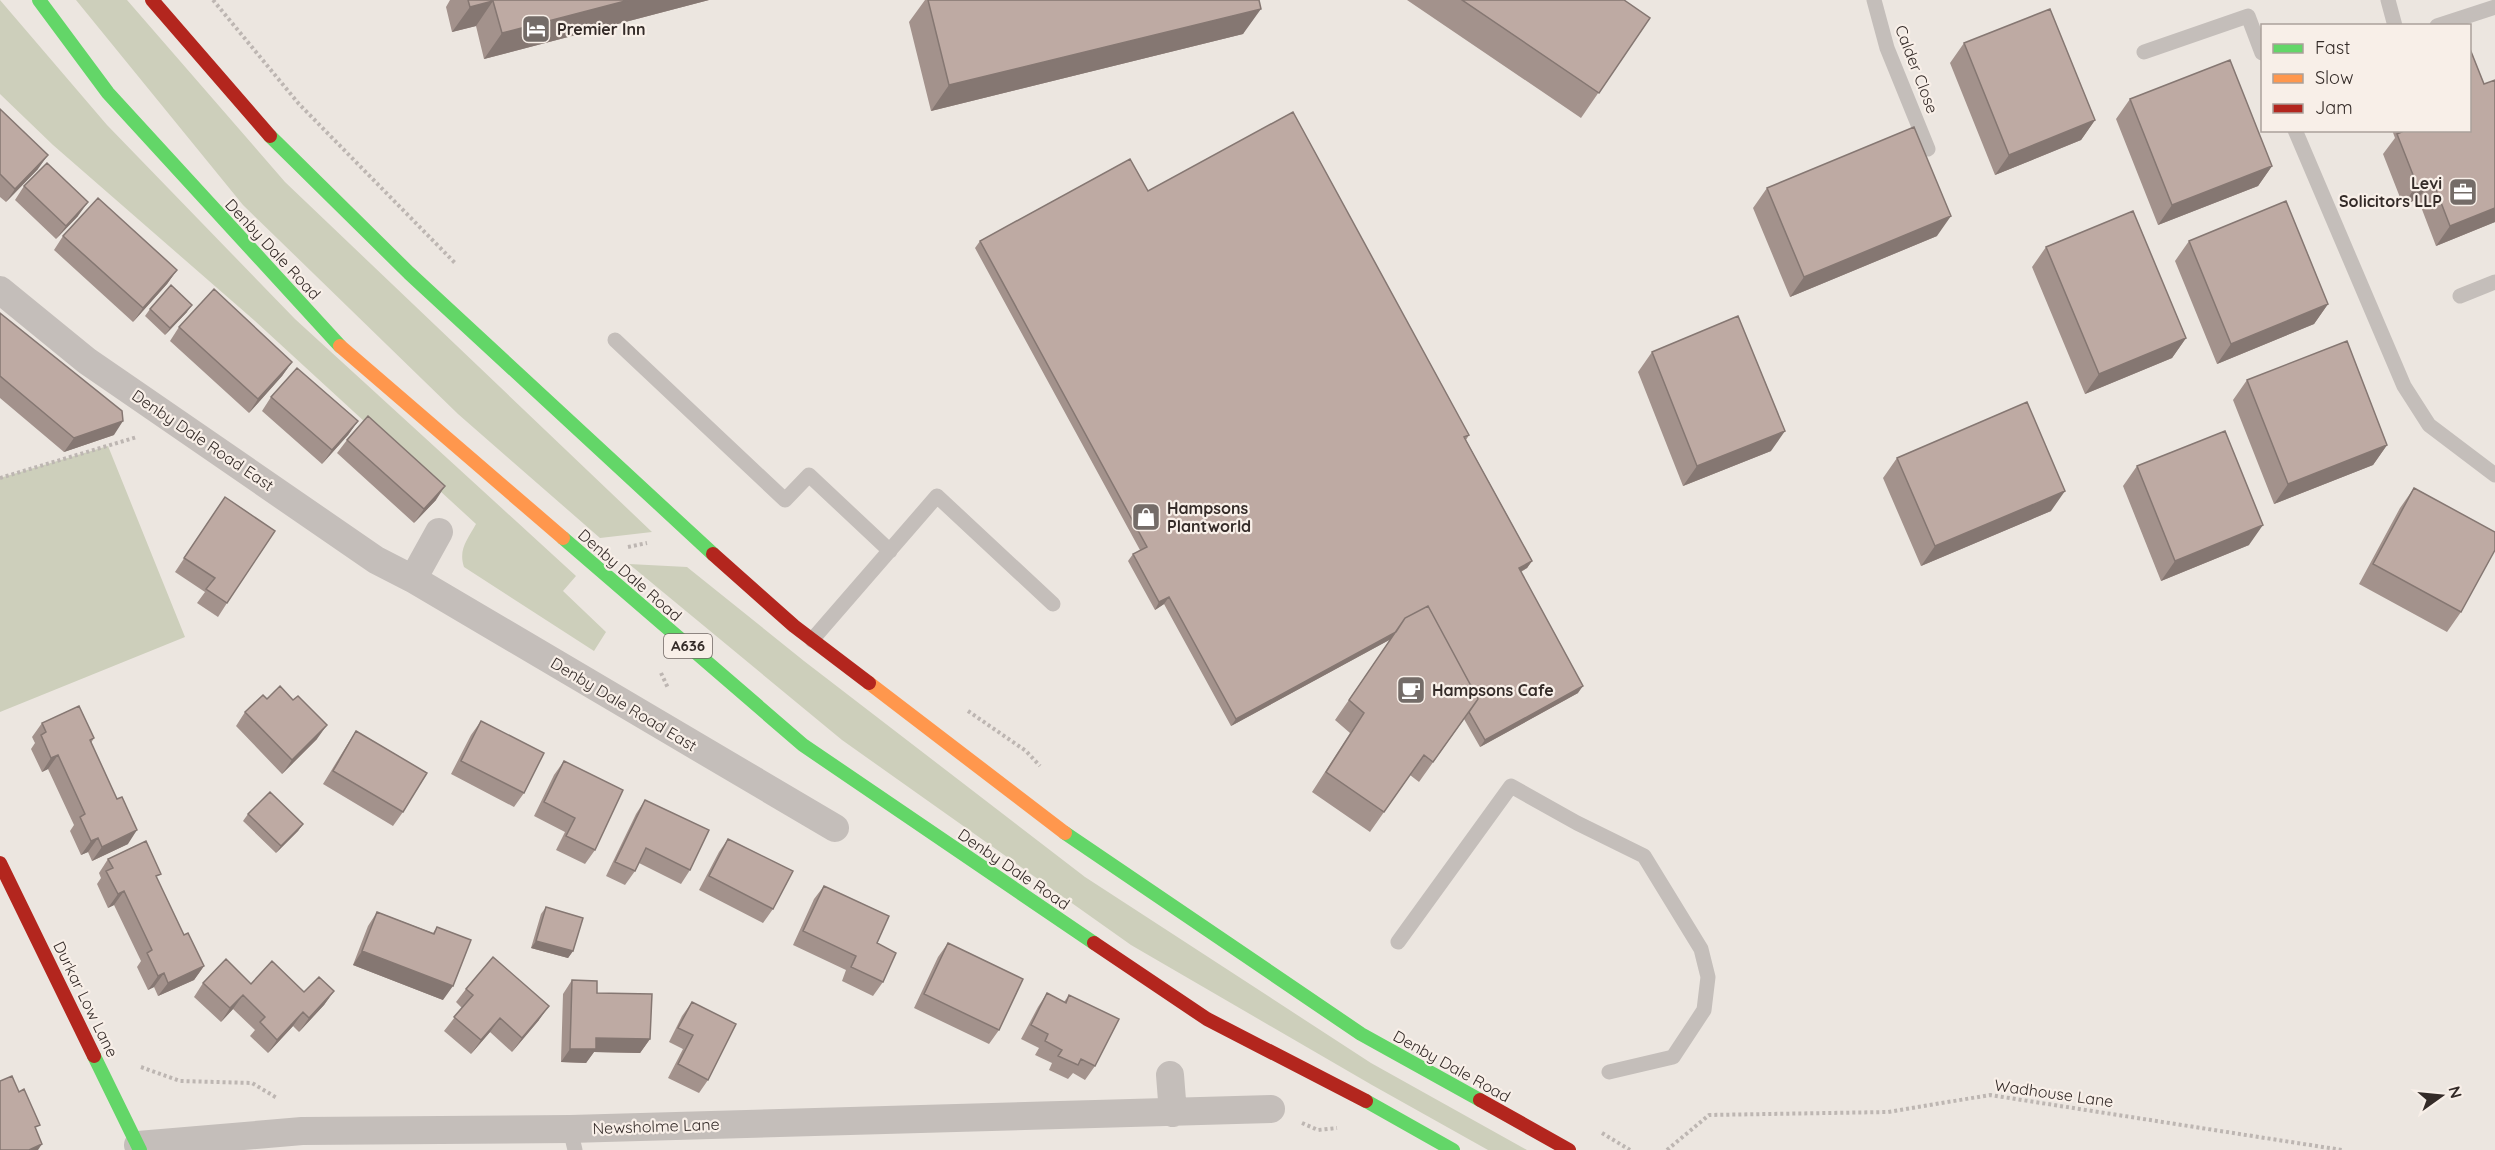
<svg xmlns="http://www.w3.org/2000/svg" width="2495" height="1150" font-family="Quicksand,sans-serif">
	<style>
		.green { fill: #cdcfbb }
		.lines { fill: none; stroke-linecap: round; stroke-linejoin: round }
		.path { stroke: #bdb6b2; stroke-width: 4; stroke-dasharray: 3 3; stroke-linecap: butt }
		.lane { stroke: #c4beba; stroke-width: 15 }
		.street { stroke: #c4beba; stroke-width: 28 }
		.fast { stroke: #63d668; stroke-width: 14 }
		.slow { stroke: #ff974d; stroke-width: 14 }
		.jam { stroke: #b3261e; stroke-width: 14 }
		.wall { fill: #a3928c }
		.shaded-wall { fill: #857772 }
		.building { fill: #beaaa3; stroke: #857772; stroke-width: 1.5 }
		.labels { text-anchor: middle; stroke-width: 4.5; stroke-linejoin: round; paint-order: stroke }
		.shield { fill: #f8efe8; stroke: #6f6662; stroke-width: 1.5 }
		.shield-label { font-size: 15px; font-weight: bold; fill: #342b28 }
		.poi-label { font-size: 16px; font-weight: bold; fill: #342b28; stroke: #f8efe8; text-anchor: start }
		.street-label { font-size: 16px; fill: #342b28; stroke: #f8efe8 }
	</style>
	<rect width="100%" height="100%" fill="#ece6e0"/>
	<path class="green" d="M0 0 107 125 295 319 576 576 563 591 606 632 594 651 464 567C458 549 468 539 476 524L255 321 53 145 0 94Z
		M76 0H127L285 182 652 532 600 538 458 414 243 205Z
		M108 446 185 637 0 712V478Z
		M629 564 687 567 804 661 1085 877 1371 1063 1527 1150H1488L1372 1085 1131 945 842 740Z"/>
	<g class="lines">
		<path class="path" d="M213 0 299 104 456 264
			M0 478 137 437
			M628 547 647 543
			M661 673 668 688
			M968 711 1026 751 1040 766
			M141 1067 180 1081 252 1083 277 1098
			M1302 1123 1318 1130 1337 1128
			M1602 1133 1630 1150
			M1667 1150 1709 1115 1888 1112 1990 1095 2342 1150"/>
		<path class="lane" d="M1874 0 1887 48 1928 149
			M2388 0 2395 26
			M2437 26 2495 7
			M2144 52 2248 16 2262 53
			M2295 130 2404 386 2429 425 2495 475
			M2460 296 2495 282
			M615 340 785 500 809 475 890 551
			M812 640 937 496 1053 604
			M1398 942 1511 786 1577 823 1644 856 1701 949 1708 977 1704 1010 1673 1057 1609 1072
			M570 1129 575 1150"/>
		<path class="street" d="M0 290 87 361 376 560 413 579 835 828
			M413 579 439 532
			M1170 1075 1173 1113
			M138 1145 302 1131 570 1129 1271 1109"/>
		<path class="fast" d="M39 0 108 93 340 346
			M270 136 409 273 713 554
			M563 538 803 745 1094 943
			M1065 833 1361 1034 1480 1100
			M94 1056 140 1150
			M1366 1101 1453 1150"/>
		<path class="slow" d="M340 346 563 538
			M869 683 1065 833"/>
		<path class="jam" d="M152 0 270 136
			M713 554 794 626 869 683
			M0 863 94 1056
			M1094 943 1207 1019 1366 1101
			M1480 1100 1569 1150"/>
	</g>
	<path class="wall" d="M450 0H709L484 59 476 26 452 32 446 7Z
		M925 0H1259L1243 34 931 111 909 22Z
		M1407 0H1624L1650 18 1581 118Z
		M1964 43 2095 120 2081 140 1995 175 1950 63Z
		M2484 84 2495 222 2436 246 2418 199 2403 205 2383 154 2395 138 2392 130H2469Z
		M2130 99 2272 166 2258 186 2158 225 2116 119Z
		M0 109 38 169 6 202 0 197Z
		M24 186 78 216 56 239 15 200Z
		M1767 188 1937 236 1790 297 1753 208Z
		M1148 191 1469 435 1466 440 1532 561 1527 568 1521 572 1578 693 1480 747 1464 719 1419 782 1410 775 1370 832 1312 792 1350 733 1335 720 1391 639 1231 726 1164 604 1155 610 1128 561 1133 554 1140 550 975 248 980 241Z
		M63 236 177 270 167 284 133 322 54 250Z
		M2189 241 2328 304 2314 324 2217 364 2175 261Z
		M2046 247 2186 338 2172 358 2085 394 2032 267Z
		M150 309 187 312 165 335 145 316Z
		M0 313 114 435 64 452 0 398Z
		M179 327 292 362 282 376 249 413 170 341Z
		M1652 352 1771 451 1683 486 1638 372Z
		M2247 380 2387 445 2373 465 2274 504 2233 400Z
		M271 397 358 421 348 435 322 464 262 411Z
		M347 440 436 500 414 523 337 453Z
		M1897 458 2051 511 1921 566 1883 478Z
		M2137 466 2249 545 2161 581 2123 486Z
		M2414 488 2461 612 2447 632 2359 584 2400 508Z
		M225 497 227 603 218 617 197 603 205 592 175 572Z
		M267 699 317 739 282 774 236 726 245 712Z
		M481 721 524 793 514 807 451 774 471 735Z
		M42 723 94 738 91 743 128 844 92 861 88 852 81 855 70 831 74 825 48 769 42 772 31 749 35 743 32 737Z
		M356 731 403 812 393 826 323 784 347 745Z
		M564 761 595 850 585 864 556 850 565 832 534 816 554 775Z
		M645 800 690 870 681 884 639 863 635 871 625 885 606 876 636 814Z
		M248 814 303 824 298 831 276 853 243 821Z
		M728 839 773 909 763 923 699 890 719 852Z
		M108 859 157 879 184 935 204 966 194 980 158 996 154 987 148 990 137 967 141 961 114 905 108 908 97 884 101 878 99 873Z
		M824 886 883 982 873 996 842 981 846 970 793 945 814 899Z
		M546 907 573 951 568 958 531 948 541 914Z
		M377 912 433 933 437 927 443 1000 353 965 368 926Z
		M948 943 999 1030 989 1044 914 1008 938 957Z
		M572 980 597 993 650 1039 640 1053 594 1052 586 1063 561 1062 563 994Z
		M203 983 251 984 304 992 334 991 324 1005 299 1032 293 1026 268 1053 250 1036 255 1030 233 1009 221 1022 194 997Z
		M466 989 539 1020 512 1052 490 1032 471 1054 444 1031 462 1008 456 1002Z
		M1047 993 1064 1002 1069 995 1095 1066 1085 1080 1073 1073 1068 1079 1049 1070 1052 1063 1035 1055 1039 1048 1021 1039 1038 1007Z
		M692 1002 708 1080 699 1093 668 1078 683 1049 669 1042 682 1016Z"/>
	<path class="shaded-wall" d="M629 0H709L484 59 502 33Z
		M493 1 476 26 452 32 470 7Z
		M1261 9 1243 34 931 111 949 85Z
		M2095 120 2081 140 1995 175 2009 155Z
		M48 155 38 169 6 202 15 189Z
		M2272 166 2258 186 2158 225 2172 205Z
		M2432 179 2418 199 2403 205 2417 185Z
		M88 202 78 216 56 239 66 226Z
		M2495 208V222L2436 246 2450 226Z
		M1951 216 1937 236 1790 297 1804 277Z
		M177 270 167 284 133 322 143 308Z
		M2328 304 2314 324 2217 364 2231 344Z
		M192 305 187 312 165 335 170 328Z
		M2186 338 2172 358 2085 394 2099 374Z
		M292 362 282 376 249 413 258 399Z
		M123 421 114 435 64 452 74 438Z
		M358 421 348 435 322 464 332 450Z
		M1785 431 1771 451 1683 486 1697 466Z
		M2387 445 2373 465 2274 504 2288 484Z
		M445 486 436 500 414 523 424 509Z
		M2065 491 2051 511 1921 566 1935 546Z
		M2263 525 2249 545 2161 581 2175 561Z
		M1532 561 1527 568 1514 575 1519 568Z
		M1169 597 1164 604 1155 610 1159 602Z
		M1396 632 1391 639 1231 726 1236 719Z
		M1583 686 1578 693 1480 747 1485 740Z
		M327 725 317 739 282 774 292 760Z
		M58 755 48 769 42 772 51 758Z
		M303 824 298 831 276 853 281 846Z
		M137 830 128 844 92 861 102 847Z
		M98 838 88 852 81 855 91 841Z
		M124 891 114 905 108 908 118 894Z
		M536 941 573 951 568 958 531 948Z
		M362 951 453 986 443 1000 353 965Z
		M204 966 194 980 158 996 168 983Z
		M164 973 154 987 148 990 158 976Z
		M334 991 324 1005 299 1032 309 1018Z
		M243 995 233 1009 221 1022 230 1008Z
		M549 1006 539 1020 512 1052 522 1038Z
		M303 1012 293 1026 268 1053 277 1040Z
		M500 1018 490 1032 471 1054 481 1040Z
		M596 1038 650 1039 640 1053 594 1052 586 1063 561 1062 570 1049Z
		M42 1144 38 1150H29Z"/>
	<path class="building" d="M468 0H629L502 33 493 1 470 7Z
		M928 0H1259L1261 9 949 85Z
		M1462 0H1624L1650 18 1599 93Z
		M2050 9 2095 120 2009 155 1964 43Z
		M2470 49 2484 84 2495 80V208L2450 226 2432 179 2417 185 2397 134 2406 130H2469V50Z
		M2230 60 2272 166 2172 205 2130 99Z
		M0 109 48 155 15 189 0 174Z
		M1293 112 1469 435 1464 437 1532 561 1519 568 1583 686 1485 740 1469 712 1478 699 1428 606 1405 618 1396 632 1236 719 1169 597 1159 602 1133 554 1147 547 980 241 1130 159 1148 191Z
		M1914 127 1951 216 1804 277 1767 188Z
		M47 163 88 202 66 226 24 186Z
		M98 198 177 270 143 308 63 236Z
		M2286 201 2328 304 2231 344 2189 241Z
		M2133 211 2186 338 2099 374 2046 247Z
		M171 285 192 305 170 328 150 309Z
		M214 289 292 362 258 399 179 327Z
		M0 313 122 411 123 421 74 438 0 376Z
		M1738 316 1785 431 1697 466 1652 352Z
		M2347 341 2387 445 2288 484 2247 380Z
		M297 368 358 421 332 450 271 397Z
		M2027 402 2065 491 1935 546 1897 458Z
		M368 416 445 486 424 509 347 440Z
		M2225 431 2263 525 2175 561 2137 466Z
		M2414 488 2495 532V550L2461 612 2373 564Z
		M225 497 275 531 227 603 206 589 215 578 184 558Z
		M1428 606 1478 699 1433 762 1424 755 1384 812 1326 772 1364 713 1349 700 1405 618Z
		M280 686 293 700 298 696 327 725 292 760 245 712 263 695 267 699Z
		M79 706 94 738 90 740 117 799 122 797 137 830 102 847 98 838 91 841 80 817 85 814 58 755 51 758 41 735 46 732 42 723Z
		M481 721 544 753 524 793 461 761Z
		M356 731 427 773 403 812 333 771Z
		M564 761 623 790 595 850 566 836 575 818 544 802Z
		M270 792 303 824 281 846 248 814Z
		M645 800 709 830 690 870 646 848 635 871 615 862Z
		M728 839 793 871 773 909 709 876Z
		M146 841 161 874 156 876 184 935 188 933 204 966 168 983 164 973 158 976 147 953 152 950 124 891 118 894 106 871 113 868 108 859Z
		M824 886 889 916 877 943 896 953 883 982 851 967 856 956 803 931Z
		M546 907 583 918 573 951 536 941Z
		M377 912 434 934 437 927 471 940 453 986 362 951Z
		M948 943 1023 979 999 1030 924 994Z
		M493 957 549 1006 522 1038 500 1018 481 1040 454 1017 473 995 466 989Z
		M226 959 251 984 272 961 304 992 319 977 334 991 309 1018 303 1012 277 1040 260 1022 265 1017 243 995 230 1008 203 983Z
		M572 980 597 981V993L652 994 650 1039 596 1038V1049H570Z
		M1047 993 1066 1003 1069 995 1119 1019 1095 1066 1081 1059 1078 1065 1058 1056 1062 1050 1045 1041 1048 1034 1031 1025Z
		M692 1002 736 1024 708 1080 678 1064 693 1035 678 1028Z
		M12 1076 19 1092 24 1089 40 1125 35 1127 42 1144 29 1150H0V1081Z"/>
	<defs>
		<g id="hotel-square" transform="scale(1.5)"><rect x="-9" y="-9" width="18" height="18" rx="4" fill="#746c68" stroke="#f8efe8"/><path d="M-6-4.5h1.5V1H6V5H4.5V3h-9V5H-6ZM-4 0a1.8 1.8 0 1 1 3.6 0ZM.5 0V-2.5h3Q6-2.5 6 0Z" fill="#fff"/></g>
		<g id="office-square" transform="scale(1.5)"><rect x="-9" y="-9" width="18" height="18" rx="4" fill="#746c68" stroke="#f8efe8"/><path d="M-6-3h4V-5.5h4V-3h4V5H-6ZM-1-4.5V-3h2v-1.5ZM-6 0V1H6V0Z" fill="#fff"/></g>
		<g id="shop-square" transform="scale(1.5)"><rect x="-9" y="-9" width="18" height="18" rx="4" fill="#746c68" stroke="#f8efe8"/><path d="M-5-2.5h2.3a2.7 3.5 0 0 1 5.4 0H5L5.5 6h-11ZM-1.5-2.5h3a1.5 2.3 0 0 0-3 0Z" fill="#fff"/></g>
		<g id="cafe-square" transform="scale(1.5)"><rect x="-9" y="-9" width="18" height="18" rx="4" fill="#746c68" stroke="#f8efe8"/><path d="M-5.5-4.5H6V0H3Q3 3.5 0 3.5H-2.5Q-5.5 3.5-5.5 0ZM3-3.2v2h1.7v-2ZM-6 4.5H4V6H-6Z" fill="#fff"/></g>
	</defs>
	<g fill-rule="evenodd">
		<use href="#hotel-square" x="536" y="29"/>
		<use href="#office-square" x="2463" y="192"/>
		<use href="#shop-square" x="1146" y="517"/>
		<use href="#cafe-square" x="1411" y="690"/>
	</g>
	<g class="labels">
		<rect class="shield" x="664" y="634" width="48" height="24" rx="4.5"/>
		<g class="shield-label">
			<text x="688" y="651">A636</text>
		</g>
		<g class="poi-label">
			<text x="557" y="35">Premier Inn</text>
			<text x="2442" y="189" text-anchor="end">Levi<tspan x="2442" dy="18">Solicitors LLP</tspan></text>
			<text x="1167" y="514">Hampsons<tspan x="1167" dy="18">Plantworld</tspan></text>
			<text x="1432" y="696">Hampsons Cafe</text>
		</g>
		<g class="street-label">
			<text transform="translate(1917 69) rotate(69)" y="6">Calder Close</text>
			<text transform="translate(273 249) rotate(47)" y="6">Denby Dale Road</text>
			<text transform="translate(203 440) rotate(34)" y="6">Denby Dale Road East</text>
			<text transform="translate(630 575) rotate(41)" y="6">Denby Dale Road</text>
			<text transform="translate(624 704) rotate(31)" y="6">Denby Dale Road East</text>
			<text transform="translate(1014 869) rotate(34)" y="6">Denby Dale Road</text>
			<text transform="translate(86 999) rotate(64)" y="6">Durkar Low Lane</text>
			<text transform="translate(1452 1066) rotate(29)" y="6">Denby Dale Road</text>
			<text transform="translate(2054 1093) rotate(8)" y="6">Wadhouse Lane</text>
			<text transform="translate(656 1126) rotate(-2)" y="6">Newsholme Lane</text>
		</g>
	</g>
	<rect x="2261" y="24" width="210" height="108" fill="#f8efe8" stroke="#aaa19b" stroke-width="1.5"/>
	<rect x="2273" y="44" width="30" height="9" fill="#63d668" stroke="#aaa19b" stroke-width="1.5"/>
	<text x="2315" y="54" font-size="18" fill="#342b28">Fast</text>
	<rect x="2273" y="74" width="30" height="9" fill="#ff974d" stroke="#aaa19b" stroke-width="1.5"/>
	<text x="2315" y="84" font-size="18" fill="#342b28">Slow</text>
	<rect x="2273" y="104" width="30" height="9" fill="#b3261e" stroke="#aaa19b" stroke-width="1.5"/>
	<text x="2315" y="114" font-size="18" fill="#342b28">Jam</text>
	<g transform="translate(2441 1096) rotate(75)" stroke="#f8efe8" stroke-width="4.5" paint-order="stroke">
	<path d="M0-4.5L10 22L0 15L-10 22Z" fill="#342b28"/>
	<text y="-9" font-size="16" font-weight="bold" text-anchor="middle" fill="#342b28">N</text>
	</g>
</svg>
